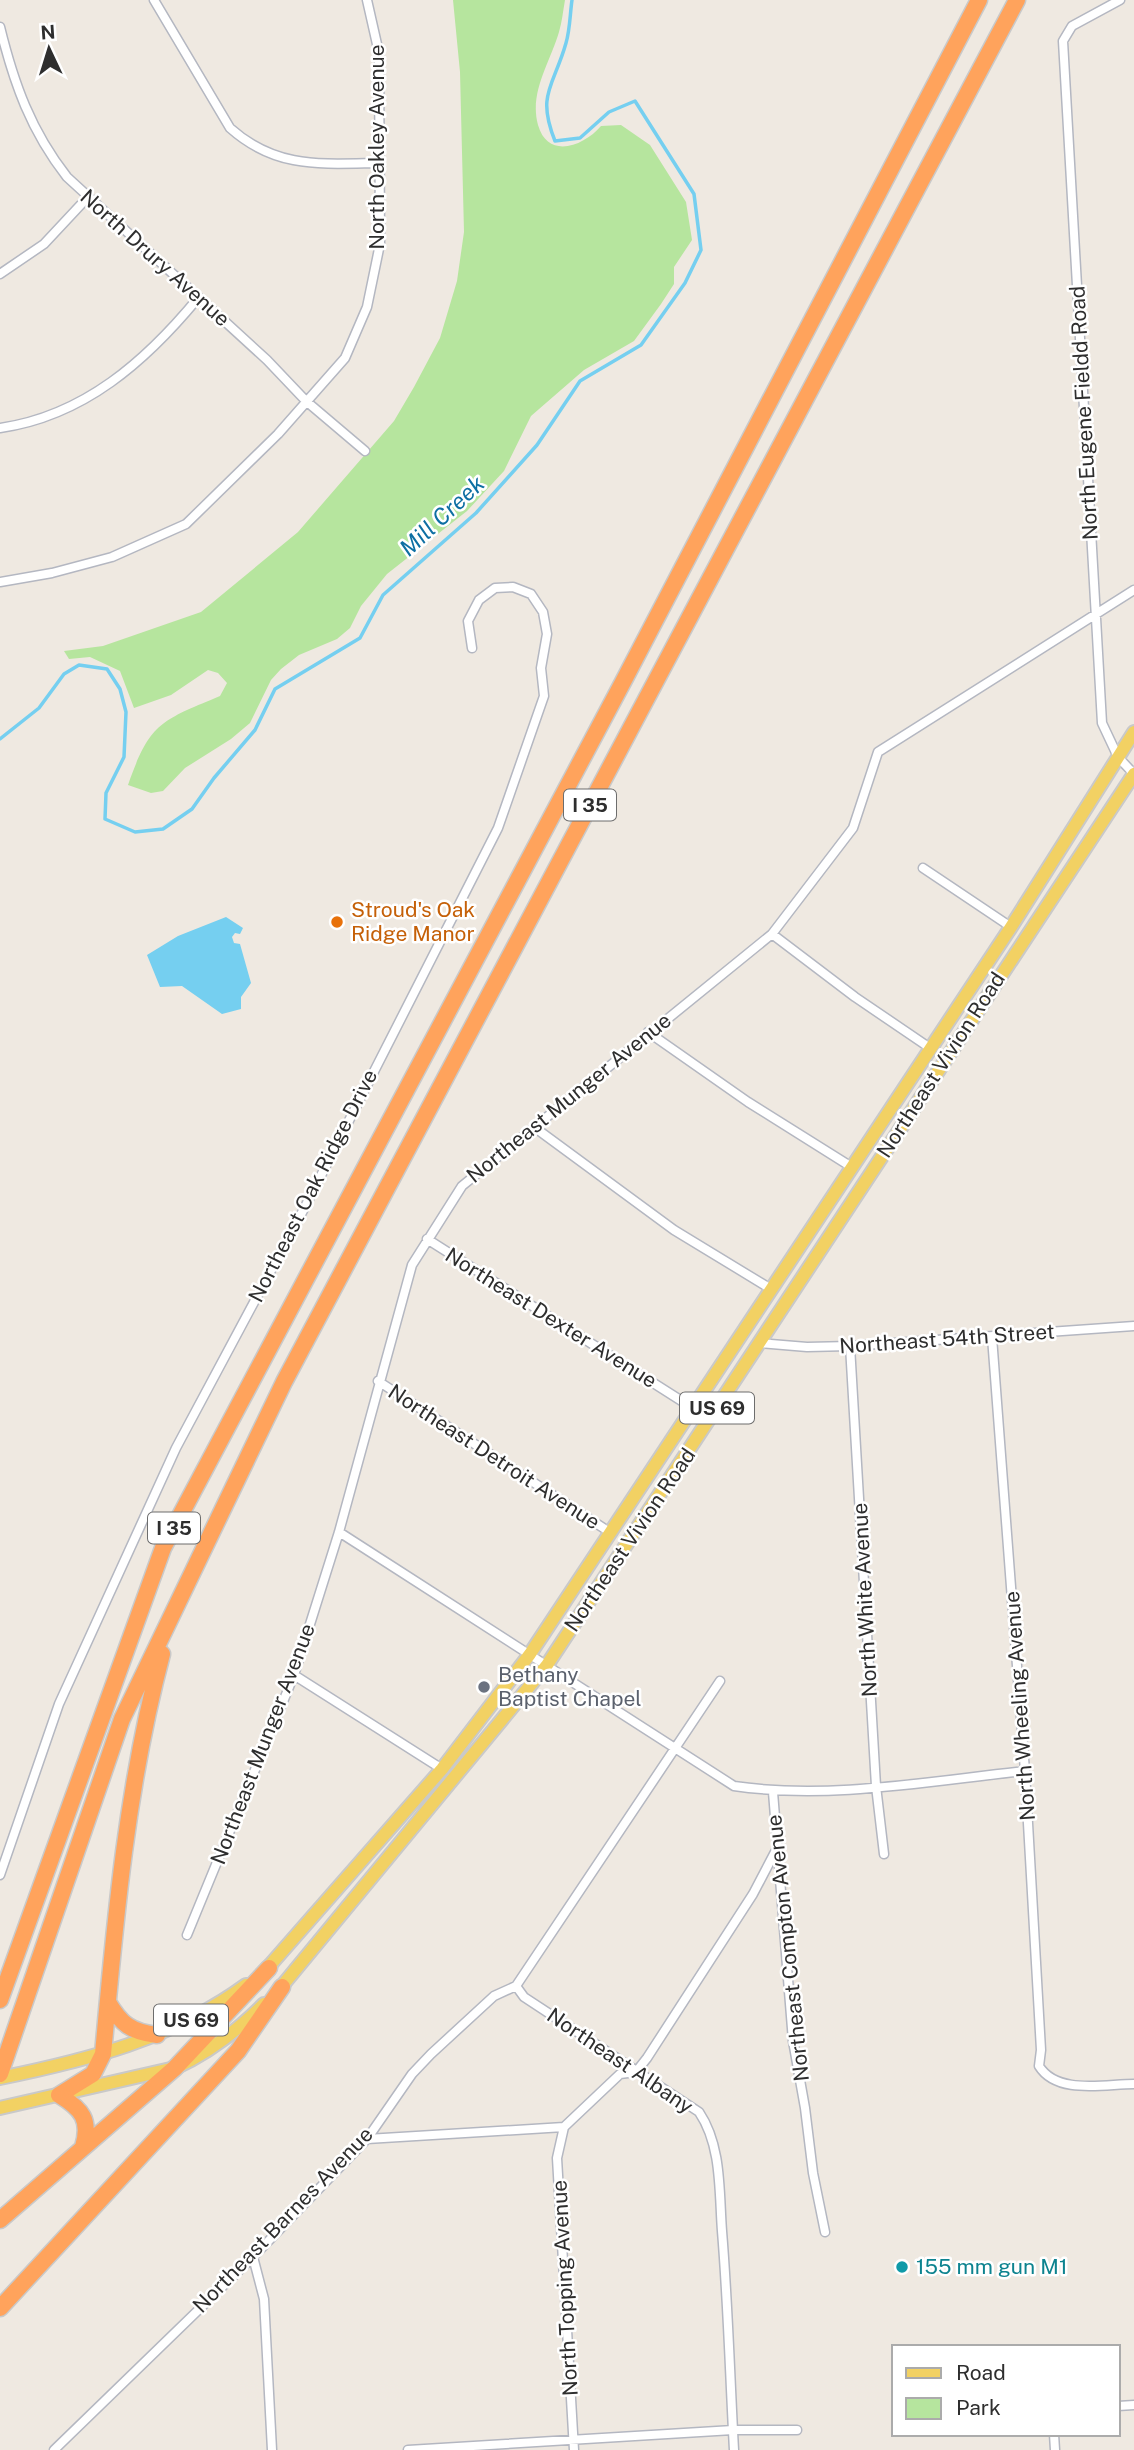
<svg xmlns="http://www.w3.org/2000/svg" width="1134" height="2450" font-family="'Public Sans',sans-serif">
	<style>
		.green { fill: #b6e59e }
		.water { fill: #75cff0 }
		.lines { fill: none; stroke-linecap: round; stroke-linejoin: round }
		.stream { stroke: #75cff0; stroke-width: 3.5 }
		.minor-casing { stroke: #b4b7c1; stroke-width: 11 }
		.primary-casing { stroke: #c9c9c9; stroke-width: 16 }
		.motorway-casing { stroke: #c9c9c9; stroke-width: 19 }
		.minor { stroke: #fff; stroke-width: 8 }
		.primary { stroke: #f2d163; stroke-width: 12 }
		.motorway { stroke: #ffa35c; stroke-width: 16 }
		.food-dot { fill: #e8710a; stroke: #fff; stroke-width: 2.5 }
		.worship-dot { fill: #6b7280; stroke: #fff; stroke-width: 2.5 }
		.culture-dot { fill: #0f9aa8; stroke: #fff; stroke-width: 2.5 }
		.labels { text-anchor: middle; stroke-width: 5; stroke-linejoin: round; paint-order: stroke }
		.shield { fill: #fff; stroke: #6d6d6d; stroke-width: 2 }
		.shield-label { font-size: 19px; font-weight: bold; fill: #2e2e2e }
		.street-label { font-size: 21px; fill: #2e2e2e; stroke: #fff }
		.food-label { font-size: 21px; fill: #c56008; stroke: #fff; text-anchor: start }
		.worship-label { font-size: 21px; fill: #5b616d; stroke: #fff; text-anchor: start }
		.culture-label { font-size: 21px; fill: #0d838f; stroke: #fff; text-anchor: start }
		.water-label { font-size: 23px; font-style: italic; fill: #0d6fa3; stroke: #fff }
	</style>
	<rect width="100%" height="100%" fill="#efe9e1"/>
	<path class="green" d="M453 0H565C563 11 562 22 559 32 550 63 529 92 538 125 548 160 584 146 601 126L621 125 650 145 686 202 692 240 674 267V284L661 304 634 341 584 370 531 416 504 471 467 511 387 574 361 606 350 628 337 639 299 655 281 669 271 680 250 723 231 739 185 768 163 791 151 793 128 785C150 722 161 721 220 696L227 683 218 673 208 670 171 695 134 708 120 671 90 657 69 659 64 651 103 646 201 612 298 532 394 421 414 387 440 338 457 281 464 232 460 72Z"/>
	<path class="water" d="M226 917 243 928 240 934 235 933 232 937 234 943 240 944 251 983 241 997V1009L222 1014 182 986 160 987 147 955 178 936Z"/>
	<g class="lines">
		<path class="stream" d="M0 739 39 708 64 674 79 665 107 669 120 689 126 712 124 757 106 793 105 819 135 832 163 829 192 809 214 778 255 730 275 689 360 638 383 595 476 513 537 445 580 381 641 345 685 283 701 250 694 194 635 101 609 112 580 138 555 141C536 94 554 86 566 43 570 30 570 14 572 0"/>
		<g class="minor-casing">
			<path id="minor" d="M154 0 230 128C276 169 321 164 379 163
				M1120 0 1072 26 1063 41 1102 723 1118 757 1134 774
				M0 27C14 84 31 131 67 177L267 360 306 401 365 451
				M0 274 44 244 87 198
				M0 428C84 416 146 361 198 298
				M0 582 52 573 112 557 186 524 278 434 345 358 367 307 380 244 379 53 367 0
				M923 868 1011 927
				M772 934 855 997 930 1048
				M648 1032 748 1102 850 1166
				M534 1127 674 1230 771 1289
				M427 1239 710 1419
				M992 1337 1025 1771 1041 2050 1039 2066C1057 2095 1104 2084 1134 2084
				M760 1343 807 1347 850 1346 1134 1326
				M850 1346 876 1786 884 1854
				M378 1381 611 1533
				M339 1532 734 1786C829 1800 930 1781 1025 1771
				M294 1675 442 1769
				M773 1792 793 2041 805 2108 813 2173 825 2232
				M0 1875 59 1704 176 1448 306 1205 498 828 544 696 541 668 547 634 543 612 531 594 513 587 495 588 479 600 468 621 472 648
				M187 1935 294 1675 339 1532 412 1265 462 1186 772 934 853 828 878 752 1134 590
				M516 1986 524 1997 699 2112C722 2146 719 2192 722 2231 728 2304 730 2377 734 2450
				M564 2127 620 2074 636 2072 647 2058 753 1894 775 1852
				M564 2127 557 2158 574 2450
				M367 2139 564 2127
				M253 2257 264 2299 272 2450
				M1118 2406 1134 2405
				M1054 2434 1055 2450
				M54 2450 253 2257 367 2139 412 2074 431 2054 494 1996 516 1986 720 1681
				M408 2450 733 2430H797"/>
		</g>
		<g class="primary-casing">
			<path id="primary" d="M264 1972 442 1769 530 1654 1011 927 1134 732
				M277 1992 547 1665 1134 774
				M0 2078C88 2060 172 2039 246 1985
				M0 2108 175 2068C210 2052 237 2031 264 2004"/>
		</g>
		<g class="motorway-casing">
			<path id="motorway" d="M0 2000 163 1548 623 682 979 0
				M108 2002C121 2024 131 2032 157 2035
				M0 2074 122 1719 284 1382 1017 0
				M83 2147C91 2120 82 2109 59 2095L93 2074 103 2054C115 1920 127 1785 162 1654
				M0 2220 175 2068 269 1968
				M0 2308 238 2051 282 1987"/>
		</g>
		<use href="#minor" class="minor"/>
		<use href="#primary" class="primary"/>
		<use href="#motorway" class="motorway"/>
	</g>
	<circle class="food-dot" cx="337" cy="922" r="7"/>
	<circle class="worship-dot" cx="484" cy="1687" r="7"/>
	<circle class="culture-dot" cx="902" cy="2267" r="7"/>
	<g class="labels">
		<g class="shield">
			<rect x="564" y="789.5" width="52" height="31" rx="5"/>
			<rect x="680" y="1392.5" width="74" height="31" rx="5"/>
			<rect x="148" y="1512.5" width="52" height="31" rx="5"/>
			<rect x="154" y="2004.5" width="74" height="31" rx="5"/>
		</g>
		<g class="shield-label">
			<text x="590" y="812">I 35</text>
			<text x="717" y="1415">US 69</text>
			<text x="174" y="1535">I 35</text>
			<text x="191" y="2027">US 69</text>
		</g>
		<g class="street-label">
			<text transform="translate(377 147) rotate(-90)" y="7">North Oakley Avenue</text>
			<text transform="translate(155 258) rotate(42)" y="7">North Drury Avenue</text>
			<text transform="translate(1084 413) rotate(-93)" y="7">North Eugene Fieldd Road</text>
			<text transform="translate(941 1065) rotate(-57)" y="7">Northeast Vivion Road</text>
			<text transform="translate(569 1098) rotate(-39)" y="7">Northeast Munger Avenue</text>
			<text transform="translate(313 1186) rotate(-63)" y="7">Northeast Oak Ridge Drive</text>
			<text transform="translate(551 1318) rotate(32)" y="7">Northeast Dexter Avenue</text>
			<text transform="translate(947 1339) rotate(-4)" y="7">Northeast 54th Street</text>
			<text transform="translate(494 1457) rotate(33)" y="7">Northeast Detroit Avenue</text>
			<text transform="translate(630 1540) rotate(-56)" y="7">Northeast Vivion Road</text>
			<text transform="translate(865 1600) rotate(-93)" y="7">North White Avenue</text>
			<text transform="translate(1020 1706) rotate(-94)" y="7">North Wheeling Avenue</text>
			<text transform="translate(263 1744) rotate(-69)" y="7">Northeast Munger Avenue</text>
			<text transform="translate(788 1948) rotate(-96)" y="7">Northeast Compton Avenue</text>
			<text transform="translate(620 2061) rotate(34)" y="7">Northeast Albany</text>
			<text transform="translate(283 2220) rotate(-46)" y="7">Northeast Barnes Avenue</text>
			<text transform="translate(565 2288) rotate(-93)" y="7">North Topping Avenue</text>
		</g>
		<g class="food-label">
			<text x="351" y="917">Stroud's Oak<tspan x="351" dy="24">Ridge Manor</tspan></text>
		</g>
		<g class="worship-label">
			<text x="498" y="1682">Bethany<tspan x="498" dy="24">Baptist Chapel</tspan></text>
		</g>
		<g class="culture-label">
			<text x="916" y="2274">155 mm gun M1</text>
		</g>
		<g class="water-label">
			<text transform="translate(442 516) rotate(-43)" y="8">Mill Creek</text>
		</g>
	</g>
	<rect x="892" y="2345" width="228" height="91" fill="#ffffff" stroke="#ababab" stroke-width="2"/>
	<rect x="906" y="2368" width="35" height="10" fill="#f2d163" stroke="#ababab" stroke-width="2"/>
	<text x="956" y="2380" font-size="21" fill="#2e2e2e">Road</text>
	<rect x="906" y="2398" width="35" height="21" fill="#b6e59e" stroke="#ababab" stroke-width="2"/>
	<text x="956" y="2415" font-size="21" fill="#2e2e2e">Park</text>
	<g transform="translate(49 49) rotate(356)" stroke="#ffffff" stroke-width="5" paint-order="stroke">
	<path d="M0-5L12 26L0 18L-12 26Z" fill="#2e2e2e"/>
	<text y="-10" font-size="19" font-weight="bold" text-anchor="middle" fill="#2e2e2e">N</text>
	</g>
</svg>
